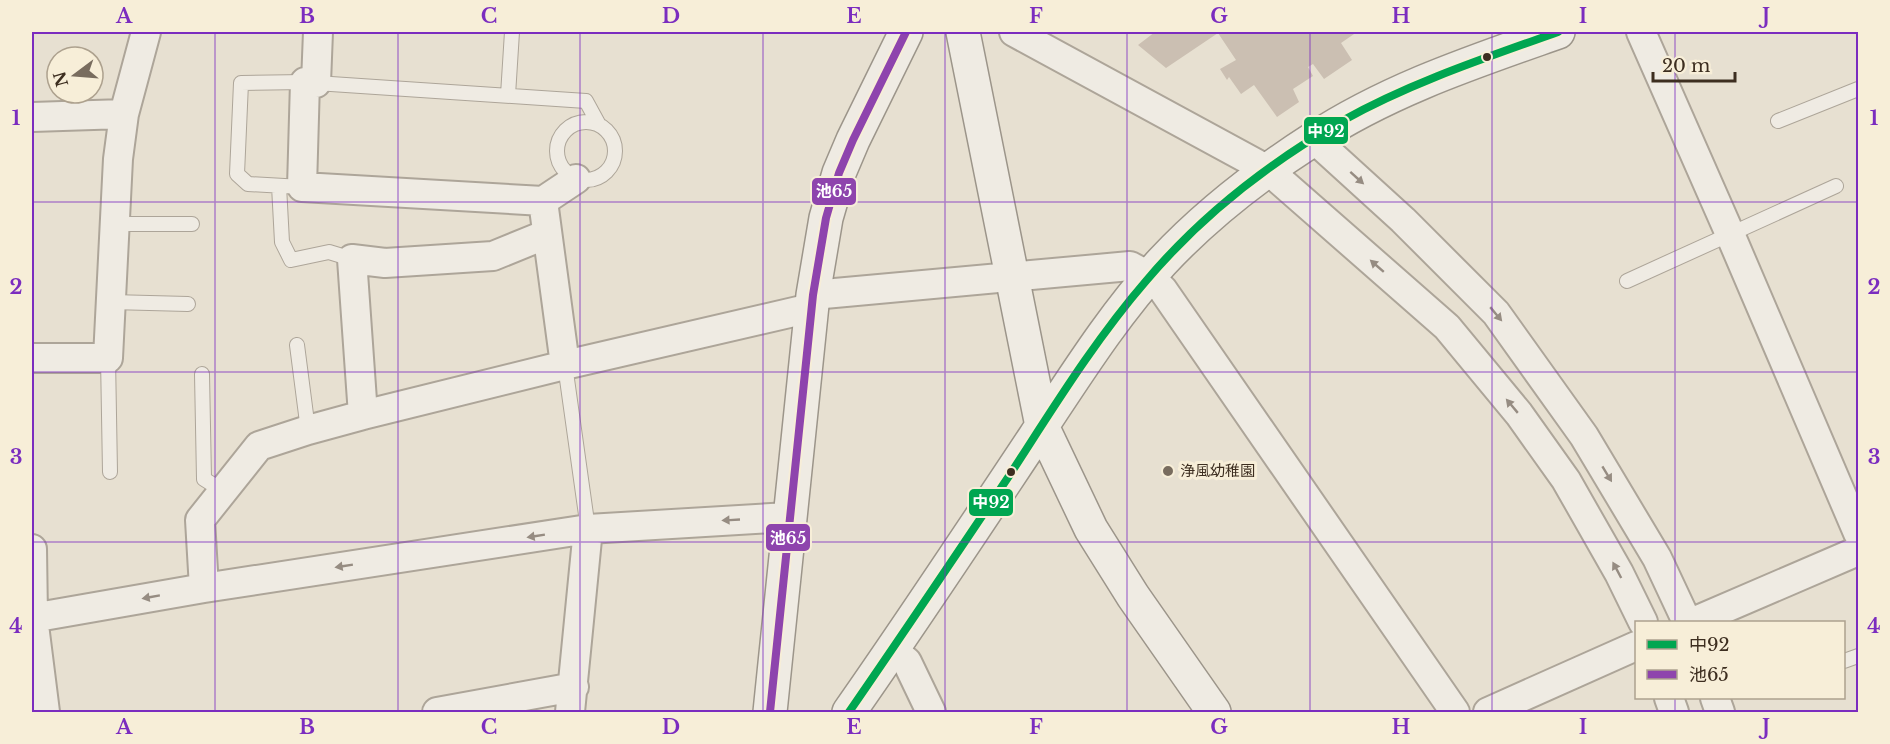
<svg xmlns="http://www.w3.org/2000/svg" width="1890" height="744" font-family="'Libre Baskerville','Noto Sans JP',serif">
	<style>
		.building { fill: #cbbfb2 }
		.lines { fill: none; stroke-linecap: round; stroke-linejoin: round }
		.lane-casing { stroke: #ada599; stroke-width: 16 }
		.street-casing { stroke: #ada599; stroke-width: 32 }
		.secondary-casing { stroke: #9c958a; stroke-width: 36 }
		.lane { stroke: #efebe3; stroke-width: 14 }
		.street { stroke: #efebe3; stroke-width: 28 }
		.secondary { stroke: #efebe3; stroke-width: 33 }
		.bus-1-casing { stroke: #f7eed8; stroke-width: 12 }
		.bus-2-casing { stroke: #f7eed8; stroke-width: 12 }
		.bus-1 { stroke: #00a651; stroke-width: 8 }
		.bus-2 { stroke: #8e44ad; stroke-width: 8 }
		.oneway { fill: #968c82 }
		.grid { fill: none; stroke: #7b2cbf; stroke-width: 1.5; stroke-opacity: 0.55 }
		.bus-dot { fill: #3d2e20; stroke: #f7eed8; stroke-width: 2 }
		.poi-dot { fill: #786c5e; stroke: #f7eed8; stroke-width: 2 }
		.labels { text-anchor: middle; stroke-width: 6; stroke-linejoin: round; paint-order: stroke }
		.poi-label { font-size: 15px; fill: #3d2e20; stroke: #f7eed8; text-anchor: start }
		.line-badge { stroke: #f7eed8; stroke-width: 2 }
		.badge-label { font-size: 16px; text-anchor: middle; font-weight: bold; fill: #fff }
		.neatline { fill: none; stroke: #7b2cbf; stroke-width: 2 }
		.grid-label { font-size: 20px; text-anchor: middle; font-weight: bold; fill: #7b2cbf }
	</style>
	<rect width="100%" height="100%" fill="#e7e0d1"/>
	<path class="building" d="M1155 32H1357L1341 43 1352 60 1324 79 1313 64 1308 67 1313 76 1293 89 1299 102 1277 117 1254 85 1241 94 1229 77 1227 80 1220 69 1236 60 1218 33 1166 68 1138 45Z"/>
	<g class="lines">
		<g class="lane-casing">
			<path id="lane" d="M316 83 586 101 598 123
				M508 95 512 32
				M1778 121 1858 89
				M557 151a29 29 0 1 1 58 0a29 29 0 1 1-58 0Z
				M279 186 282 242 291 260 329 252 352 259
				M302 187 248 184 237 174 241 83 305 82
				M115 224H192
				M1627 281 1836 186
				M111 302 188 304
				M297 345 308 430
				M108 358 110 472
				M565 365 588 529
				M202 374 204 479 223 491
				M1844 661 1858 656"/>
		</g>
		<g class="street-casing">
			<path id="street" d="M318 32 316 83 305 82 302 187 543 201
				M1014 32 1268 170 1447 327 1519 414 1566 480 1619 573 1643 622
				M1641 32 1730 234 1858 533
				M32 117 124 114
				M1314 139 1403 220 1496 313 1584 436 1657 558 1687 622
				M813 295 1130 266 1149 276 1163 290 1455 712
				M32 358H108L118 159 124 114 146 32
				M565 365 543 201 576 179
				M363 415 352 259 385 263 493 256 547 234
				M32 549 33 617 45 712
				M204 588 200 520 259 446 308 430 363 415 565 365 811 308
				M32 618 204 588 588 529 789 517
				M1693 622 1858 551
				M893 650 907 662 931 712
				M1669 698 1674 712
				M1715 698 1720 712
				M437 712 574 687
				M570 712 588 529
				M1488 712 1636 646"/>
		</g>
		<g class="secondary-casing">
			<path id="secondary" d="M963 32 1042 426 1091 529 1133 596 1214 712
				M770 712 813 295 826 218 839 173 853 140 906 32
				M849 712C912 622 973 530 1034 438 1074 378 1113 315 1162 262 1206 215 1259 174 1312 140 1388 90 1473 62 1558 32"/>
		</g>
		<use href="#lane" class="lane"/>
		<use href="#street" class="street"/>
		<use href="#secondary" class="secondary"/>
		<g class="bus-1-casing">
			<path id="bus-1" d="M849 712C903 634 956 555 1009 476 1052 410 1094 341 1146 281 1200 217 1269 163 1342 121 1410 83 1485 58 1558 32"/>
		</g>
		<g class="bus-2-casing">
			<path id="bus-2" d="M770 712 813 295 826 218 839 173 853 140 906 32"/>
		</g>
		<use href="#bus-1" class="bus-1"/>
		<use href="#bus-2" class="bus-2"/>
	</g>
	<defs><path id="oneway-solid" d="M-6-.8H1V-3.2L6.5 0L1 3.2V.8H-6Z" transform="scale(1.5)"/></defs>
	<g class="oneway">
		<use href="#oneway-solid" transform="translate(1357 178) rotate(42)"/>
		<use href="#oneway-solid" transform="translate(1377 266) rotate(-139)"/>
		<use href="#oneway-solid" transform="translate(1496 314) rotate(50)"/>
		<use href="#oneway-solid" transform="translate(1512 406) rotate(-130)"/>
		<use href="#oneway-solid" transform="translate(1607 474) rotate(59)"/>
		<use href="#oneway-solid" transform="translate(731 520) rotate(177)"/>
		<use href="#oneway-solid" transform="translate(536 536) rotate(171)"/>
		<use href="#oneway-solid" transform="translate(344 566) rotate(171)"/>
		<use href="#oneway-solid" transform="translate(1617 570) rotate(-118)"/>
		<use href="#oneway-solid" transform="translate(151 597) rotate(170)"/>
	</g>
	<path class="grid" d="M215 32V712M398 32V712M580 32V712M763 32V712M945 32V712M1127 32V712M1310 32V712M1492 32V712M1675 32V622M32 202H1858M32 372H1858M32 542H1858M1675 698V712"/>
	<g class="bus-dot">
		<circle cx="1487" cy="57" r="5"/>
		<circle cx="1011" cy="472" r="5"/>
	</g>
	<circle class="poi-dot" cx="1168" cy="471" r="6"/>
	<g class="labels">
		<g class="poi-label">
			<text x="1180" y="476">浄風幼稚園</text>
		</g>
	</g>
	<g class="line-badge">
		<rect x="1303" y="116" width="46" height="29" rx="6" fill="#00a651"/>
		<rect x="811" y="177" width="46" height="29" rx="6" fill="#8e44ad"/>
		<rect x="968" y="488" width="46" height="29" rx="6" fill="#00a651"/>
		<rect x="765" y="523" width="46" height="29" rx="6" fill="#8e44ad"/>
	</g>
	<g class="badge-label">
		<text x="1326" y="137">中92</text>
		<text x="834" y="197">池65</text>
		<text x="991" y="508">中92</text>
		<text x="788" y="544">池65</text>
	</g>
	<rect width="1890" height="744" fill="none" stroke="#f7eed8" stroke-width="66"/>
	<rect x="1635" y="621" width="210" height="78" fill="#f7eed8" stroke="#ada18e" stroke-width="1.5"/>
	<rect x="1647" y="640" width="30" height="9" fill="#00a651" stroke="#ada18e" stroke-width="1.5"/>
	<text x="1689" y="651" font-size="18" fill="#3d2e20">中92</text>
	<rect x="1647" y="670" width="30" height="9" fill="#8e44ad" stroke="#ada18e" stroke-width="1.5"/>
	<text x="1689" y="681" font-size="18" fill="#3d2e20">池65</text>
	<g transform="translate(75 75) rotate(254)"><circle r="28" fill="#f7eed8" stroke="#ada18e" stroke-width="1.5"/>
	<path d="M0-4.5L10 22L0 15L-10 22Z" fill="#786c5e"/>
	<text y="-9" font-size="16" font-weight="bold" text-anchor="middle" fill="#3d2e20">N</text>
	</g>
	<path d="M1653 72v9h82v-9" fill="none" stroke="#3d2e20" stroke-width="3"/>
	<text x="1662" y="72" font-size="18" fill="#3d2e20" stroke="#f7eed8" stroke-width="4.5" paint-order="stroke">20 m</text>
	<rect x="33" y="33" width="1824" height="678" class="neatline"/>
	<g class="grid-label">
		<text x="124" y="23">A</text>
		<text x="307" y="23">B</text>
		<text x="489" y="23">C</text>
		<text x="671" y="23">D</text>
		<text x="854" y="23">E</text>
		<text x="1036" y="23">F</text>
		<text x="1219" y="23">G</text>
		<text x="1401" y="23">H</text>
		<text x="1583" y="23">I</text>
		<text x="1766" y="23">J</text>
		<text x="16" y="125">1</text>
		<text x="1874" y="125">1</text>
		<text x="16" y="294">2</text>
		<text x="1874" y="294">2</text>
		<text x="16" y="464">3</text>
		<text x="1874" y="464">3</text>
		<text x="16" y="633">4</text>
		<text x="1874" y="633">4</text>
		<text x="124" y="734">A</text>
		<text x="307" y="734">B</text>
		<text x="489" y="734">C</text>
		<text x="671" y="734">D</text>
		<text x="854" y="734">E</text>
		<text x="1036" y="734">F</text>
		<text x="1219" y="734">G</text>
		<text x="1401" y="734">H</text>
		<text x="1583" y="734">I</text>
		<text x="1766" y="734">J</text>
	</g>
</svg>
